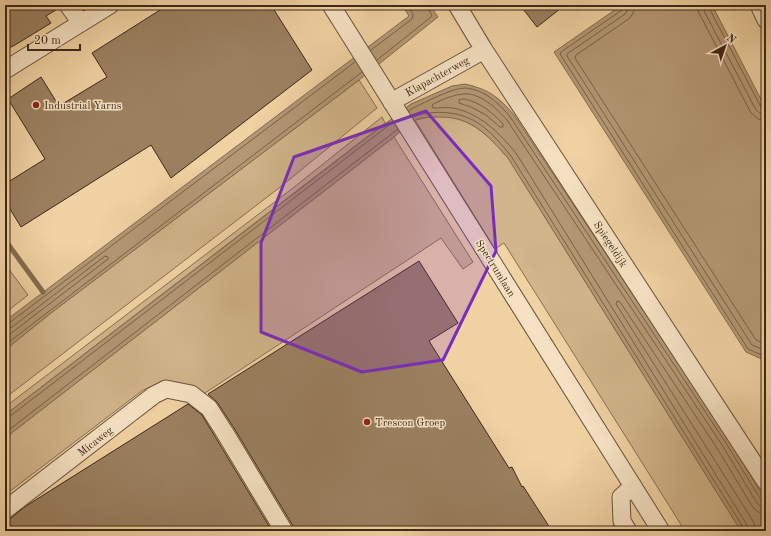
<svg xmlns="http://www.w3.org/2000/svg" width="771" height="536" font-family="'Old Standard TT',serif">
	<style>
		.green { fill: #d2b58b; stroke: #886e52 }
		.water { fill: #b49874; stroke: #846b4f }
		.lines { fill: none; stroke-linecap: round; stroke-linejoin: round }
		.shore { stroke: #786046; stroke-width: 1 }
		.stream { stroke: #846b4f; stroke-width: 5 }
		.building { fill: #9b8060; stroke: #3d2818 }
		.minor-casing { stroke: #6a523b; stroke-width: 19 }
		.minor { stroke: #f6e2c3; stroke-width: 17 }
		.marked { fill: #7b2cbf; fill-opacity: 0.2; stroke: #7b2cbf; stroke-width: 3; stroke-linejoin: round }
		.poi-dot { fill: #8f2418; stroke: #f6e2c3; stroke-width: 1.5 }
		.labels { text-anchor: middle; stroke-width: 3; stroke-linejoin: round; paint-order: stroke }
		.street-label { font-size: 11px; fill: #3d2818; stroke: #f6e2c3 }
		.poi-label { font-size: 11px; fill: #3d2818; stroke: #f6e2c3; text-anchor: start }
	</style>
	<rect width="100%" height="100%" fill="#f1d2a3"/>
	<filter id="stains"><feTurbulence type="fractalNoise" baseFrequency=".005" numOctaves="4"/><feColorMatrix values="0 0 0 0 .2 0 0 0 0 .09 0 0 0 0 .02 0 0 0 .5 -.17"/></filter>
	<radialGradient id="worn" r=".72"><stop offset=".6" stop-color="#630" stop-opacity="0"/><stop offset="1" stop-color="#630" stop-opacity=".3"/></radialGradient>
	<path class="green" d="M359 80 377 108 279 188 5 398V350L51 313Z
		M382 117 385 123 5 415V407L293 188Z
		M429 117C436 117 444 116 451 117 476 122 492 140 508 158L741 531H685L504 243 495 249 415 120Z
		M394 137 473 262 463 269 441 238 202 395 155 385 143 390 5 495V438Z
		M5 264 28 295 5 313Z"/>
	<path class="water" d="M402 5H430L438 17 359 80 51 313 5 350V321L409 16Z
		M622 5H712L766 109V361L746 352 554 52Z
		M465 84C488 89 499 97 514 115L729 440 766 501V531H741L508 158C488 136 473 117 440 117 432 117 423 117 416 120 410 122 399 133 394 137L5 438V415L411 104 452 86Z"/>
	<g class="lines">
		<path class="shore" d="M624 5V8L622 10 561 52 560 54 748 349 766 357
			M629 5 628 10 625 14 567 54V56L752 345 766 351
			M635 5 634 11 630 18 576 55 575 58 756 340 766 345
			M697 5 699 13 751 113 758 119 766 121
			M703 5 704 11 756 110 761 114 766 115
			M708 5 709 8 761 107 763 109H766
			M371 50 412 19 413 14 407 5
			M377 60 431 17 432 15 427 8V5
			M465 99C481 103 492 112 503 124V127H500L486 115 471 107 459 103V100Z
			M409 111 413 108C426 102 452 88 465 88 484 89 500 104 511 118L726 443 761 500 763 502H766
			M412 117C434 109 462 111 481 125 492 133 502 145 511 156L743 527 744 531
			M5 324 9 323 355 62
			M5 329 12 327 105 256 108 257V259L5 338
			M5 345 362 72
			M5 418 9 417 393 122
			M5 433 398 129
			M749 531 747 525 516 153C498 132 481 114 453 108 447 107 440 108 434 108L432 107 433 104C442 100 452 95 463 94 480 92 497 109 507 120L722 445 757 503 760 506 766 507
			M755 531V526L753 521 616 304 617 301 620 302 717 448 752 506 758 512 766 513"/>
		<path class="stream" d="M5 240 43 292"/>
	</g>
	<path class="building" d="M5 5H58L59 8 46 16 51 23 15 45 5 50Z
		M168 5H271L312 70 171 178 151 145 21 227 5 201V184L45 159 8 99 41 77 59 106 107 77 92 53Z
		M520 5H565L537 27Z
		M419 261 458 323 429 341 509 468 512 467 522 487 523 486 552 531H294L293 526 234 428 217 402 208 394Z
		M188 404 202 415 272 531H5V520L11 518 26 506Z"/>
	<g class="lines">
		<g class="minor-casing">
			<path id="minor" d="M68 5 81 23
				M331 5 661 531
				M457 5 484 50 766 482
				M759 5 766 20
				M5 70 110 5
				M392 103 400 97 484 50
				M5 510 154 395 166 389 191 394 209 408 225 433 284 531
				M628 531 622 521 621 497 633 486"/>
		</g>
		<use href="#minor" class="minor"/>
	</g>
	<path class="marked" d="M426 111 491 186 496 251 443 360 362 372 261 332V243L294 157Z"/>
	<g class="poi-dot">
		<circle cx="36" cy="105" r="4"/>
		<circle cx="367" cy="422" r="4"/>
	</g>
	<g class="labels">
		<g class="street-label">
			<text transform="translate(437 76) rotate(-29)" y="4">Klapachterweg</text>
			<text transform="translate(611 244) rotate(57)" y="4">Spiegeldijk</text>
			<text transform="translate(496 268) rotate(58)" y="4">Spectrumlaan</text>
			<text transform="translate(95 441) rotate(-38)" y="4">Micaweg</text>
		</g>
		<g class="poi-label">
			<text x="44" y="109">Industrial Yarns</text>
			<text x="375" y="426">Trescon Groep</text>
		</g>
	</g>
	<rect width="771" height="536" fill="none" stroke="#f1d2a3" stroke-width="20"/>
	<rect x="6" y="6" width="759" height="524" fill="none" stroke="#3d2818" stroke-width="2"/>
	<rect x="10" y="10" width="751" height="516" fill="none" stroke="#3d2818"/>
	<g transform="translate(725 46) rotate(40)" stroke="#f6e2c3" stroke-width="3" paint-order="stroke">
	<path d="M0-3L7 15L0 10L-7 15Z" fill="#3d2818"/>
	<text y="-6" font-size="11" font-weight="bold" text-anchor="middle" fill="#3d2818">N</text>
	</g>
	<path d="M28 44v6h52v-6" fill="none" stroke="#3d2818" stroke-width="2"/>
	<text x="34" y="44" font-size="12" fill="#3d2818" stroke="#f6e2c3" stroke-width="3" paint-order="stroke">20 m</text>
	<rect width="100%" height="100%" filter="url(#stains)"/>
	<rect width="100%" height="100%" fill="url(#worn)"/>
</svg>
